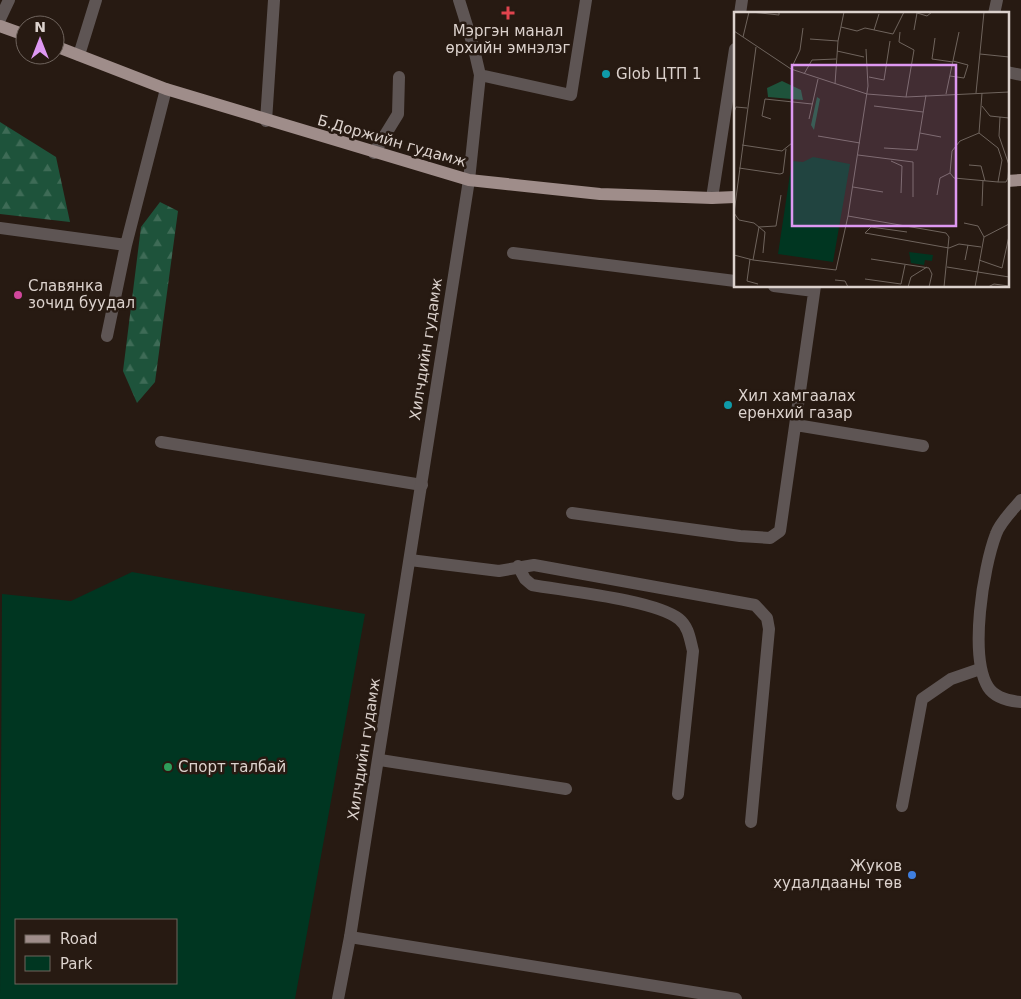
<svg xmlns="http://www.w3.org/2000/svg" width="1021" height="999" font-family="'DejaVu Sans',sans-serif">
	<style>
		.green { fill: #003621; fill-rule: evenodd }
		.forest { fill: url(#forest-firs) }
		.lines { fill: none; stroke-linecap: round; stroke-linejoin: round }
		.service { stroke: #5e5554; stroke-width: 12 }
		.minor { stroke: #5e5554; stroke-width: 12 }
		.tertiary { stroke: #5e5554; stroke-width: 12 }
		.primary { stroke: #9f8d8a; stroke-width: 12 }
		.health-dot { fill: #e0444e; stroke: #271a12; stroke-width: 2 }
		.culture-dot { fill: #0f9aa8; stroke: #271a12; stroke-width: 2 }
		.hotel-dot { fill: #d1479c; stroke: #271a12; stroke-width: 2 }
		.leisure-dot { fill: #2e9e5b; stroke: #271a12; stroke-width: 2 }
		.shop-dot { fill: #3f7fe0; stroke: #271a12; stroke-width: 2 }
		.labels { text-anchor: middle; stroke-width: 5; stroke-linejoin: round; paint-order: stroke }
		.poi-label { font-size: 15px; fill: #dcd2cd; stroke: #271a12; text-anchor: start }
		.street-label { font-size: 15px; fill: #dcd2cd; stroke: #271a12 }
		.inset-road { fill: none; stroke: #6f645d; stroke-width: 1 }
		.view { fill: #de98f2; fill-opacity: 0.15; stroke: #de98f2; stroke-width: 2.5 }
		.inset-edge { fill: none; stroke: #dcd2cd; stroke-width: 2.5 }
	</style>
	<defs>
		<pattern id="forest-firs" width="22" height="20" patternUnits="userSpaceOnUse" patternTransform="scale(1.25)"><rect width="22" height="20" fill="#1e533b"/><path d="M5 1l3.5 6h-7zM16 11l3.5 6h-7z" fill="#3e6b56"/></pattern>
	</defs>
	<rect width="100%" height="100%" fill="#271a12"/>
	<path class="green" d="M132 572 365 614 295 999H0L2 594 71 601ZM16 920H176V983H16Z"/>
	<path class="forest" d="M0 122 56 157 70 222 0 214Z
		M160 202 178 211 155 382 137 403 123 371 141 227Z"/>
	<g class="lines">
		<path class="service" d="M459 0 473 45 480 75 469 180
			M740 14 742 0
			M994 14 997 0
			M0 19 9 0
			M79 55 96 0
			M1007 72 1021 75
			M480 75 571 95 586 0
			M374 153 398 114 399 77
			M712 198 735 49
			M0 228 126 245
			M513 253 735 281
			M774 286 814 291
			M107 336 126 245 166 89
			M796 425 923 446
			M161 442 422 485
			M572 513 740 536 770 538 780 531 815 286
			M410 560 499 571 534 565 755 605 767 618 769 629 751 822
			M518 566 525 579 532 585C566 591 655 600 679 619 689 627 690 640 693 651L678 794
			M380 760 566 789
			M902 806 922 699 951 679 980 669"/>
		<path class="minor" d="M266 121 274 0
			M1021 500C1013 510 1000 522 996 534 983 568 969 656 988 687 995 698 1009 701 1021 702
			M338 999 350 937"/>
		<path class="tertiary" d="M469 180 350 937 736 999"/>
		<path class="primary" d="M0 26 25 35
			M55 46 166 89 469 180 600 194 712 198 735 197
			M1007 181 1021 180"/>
	</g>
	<path class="health-dot" d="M505.5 5.5h5v5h5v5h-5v5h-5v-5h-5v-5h5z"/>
	<g class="culture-dot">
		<circle cx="606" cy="74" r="5"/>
		<circle cx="728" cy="405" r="5"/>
	</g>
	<circle class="hotel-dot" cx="18" cy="295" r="5"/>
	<circle class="leisure-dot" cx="168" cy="767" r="5"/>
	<circle class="shop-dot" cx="912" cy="875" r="5"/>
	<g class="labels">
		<g class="poi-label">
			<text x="508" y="36" text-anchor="middle">Мэргэн манал<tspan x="508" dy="17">өрхийн эмнэлэг</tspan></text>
			<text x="616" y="79">Glob ЦТП 1</text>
			<text x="28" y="291">Славянка<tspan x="28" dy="17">зочид буудал</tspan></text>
			<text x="738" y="401">Хил хамгаалах<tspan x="738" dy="17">ерөнхий газар</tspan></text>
			<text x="178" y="772">Спорт талбай</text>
			<text x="902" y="871" text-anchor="end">Жуков<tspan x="902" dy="17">худалдааны төв</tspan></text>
		</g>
		<g class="street-label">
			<text transform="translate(392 141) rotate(16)" y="5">Б.Доржийн гудамж</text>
			<text transform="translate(426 349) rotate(-81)" y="5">Хилчдийн гудамж</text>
			<text transform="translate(364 749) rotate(-81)" y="5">Хилчдийн гудамж</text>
		</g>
	</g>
	<g transform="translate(734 12)">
		<rect width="275" height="275" fill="#271a12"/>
		<path d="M79 145 116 152 99 250 44 242 58 149 69 150ZM175 240 199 243 198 249 191 248 190 253 177 251Z" fill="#003621"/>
		<path d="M48 69 67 78 69 88 34 85 33 76ZM83 85 86 87 80 118 77 113Z" fill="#1e533b"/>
		<path class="inset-road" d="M17 0 45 3V0M180 0 193 4 198 0M107 15 123 19 131 16 159 22 170 0M140 18 145 2M180 18 183 1M0 19 57 57 133 82 172 85 275 80M166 20 165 30 180 38 172 85M9 25 15 0M201 26 198 47 219 50M76 27 104 29M22 35 0 201 5 208 20 211 31 220 29 241M132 37 134 74 114 204 212 221 215 225 210 275M103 39 130 45M246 42 275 45M57 57 66 38 69 16M70 62 78 48 102 47M216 64 230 66 234 53 219 49M135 65 150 68 156 29M101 72 104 29 110 0M242 81 250 0M212 82 225 20M140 94 189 100M248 94 256 104 275 106M0 100 2 95 13 96M37 107 28 104 31 87 78 92M75 107 84 67M186 121 207 125M245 121 264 136 268 148 264 170 220 166 216 161 218 139 226 129ZM245 121 248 81M84 124 126 131M8 133 48 139 58 131M150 136 183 138 192 83M124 143 179 150V185M157 149 168 154 167 181M235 153 247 154 251 169M5 156 46 162 49 161 52 137M264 170H272L274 166 275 153 265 124 266 105M119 175 149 180M203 183 206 166 216 161M248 194 249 168M230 211 244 214 250 225M25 215 42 214 47 183M173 220 137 215 131 221 215 236 225 232 247 235M0 243 19 248 25 215M16 247 13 269 24 272M137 247 195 256 198 262 195 275M19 248 102 258 114 204M231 248 234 233M245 248 268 256 275 224M213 255 275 265M131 267 167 272 171 253M101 268 111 269 114 275M174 275 177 265 193 255M241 275 250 225 275 212M254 275 260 272 275 274"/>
		<path class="view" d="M58 53H222V214H58Z"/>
		<rect width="275" height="275" class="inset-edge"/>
	</g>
	<rect x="15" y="919" width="162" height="65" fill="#271a12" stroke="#6f645d"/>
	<rect x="25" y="935" width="25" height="8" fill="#9f8d8a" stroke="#6f645d"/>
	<text x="60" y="944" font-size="15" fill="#dcd2cd">Road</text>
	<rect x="25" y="956" width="25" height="15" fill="#003621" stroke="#6f645d"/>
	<text x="60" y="969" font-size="15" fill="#dcd2cd">Park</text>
	<g transform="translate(40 40)"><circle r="24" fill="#271a12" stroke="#6f645d"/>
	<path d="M0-4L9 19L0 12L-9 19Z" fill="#de98f2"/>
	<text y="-8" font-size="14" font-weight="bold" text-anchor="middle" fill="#dcd2cd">N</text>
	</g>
</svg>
